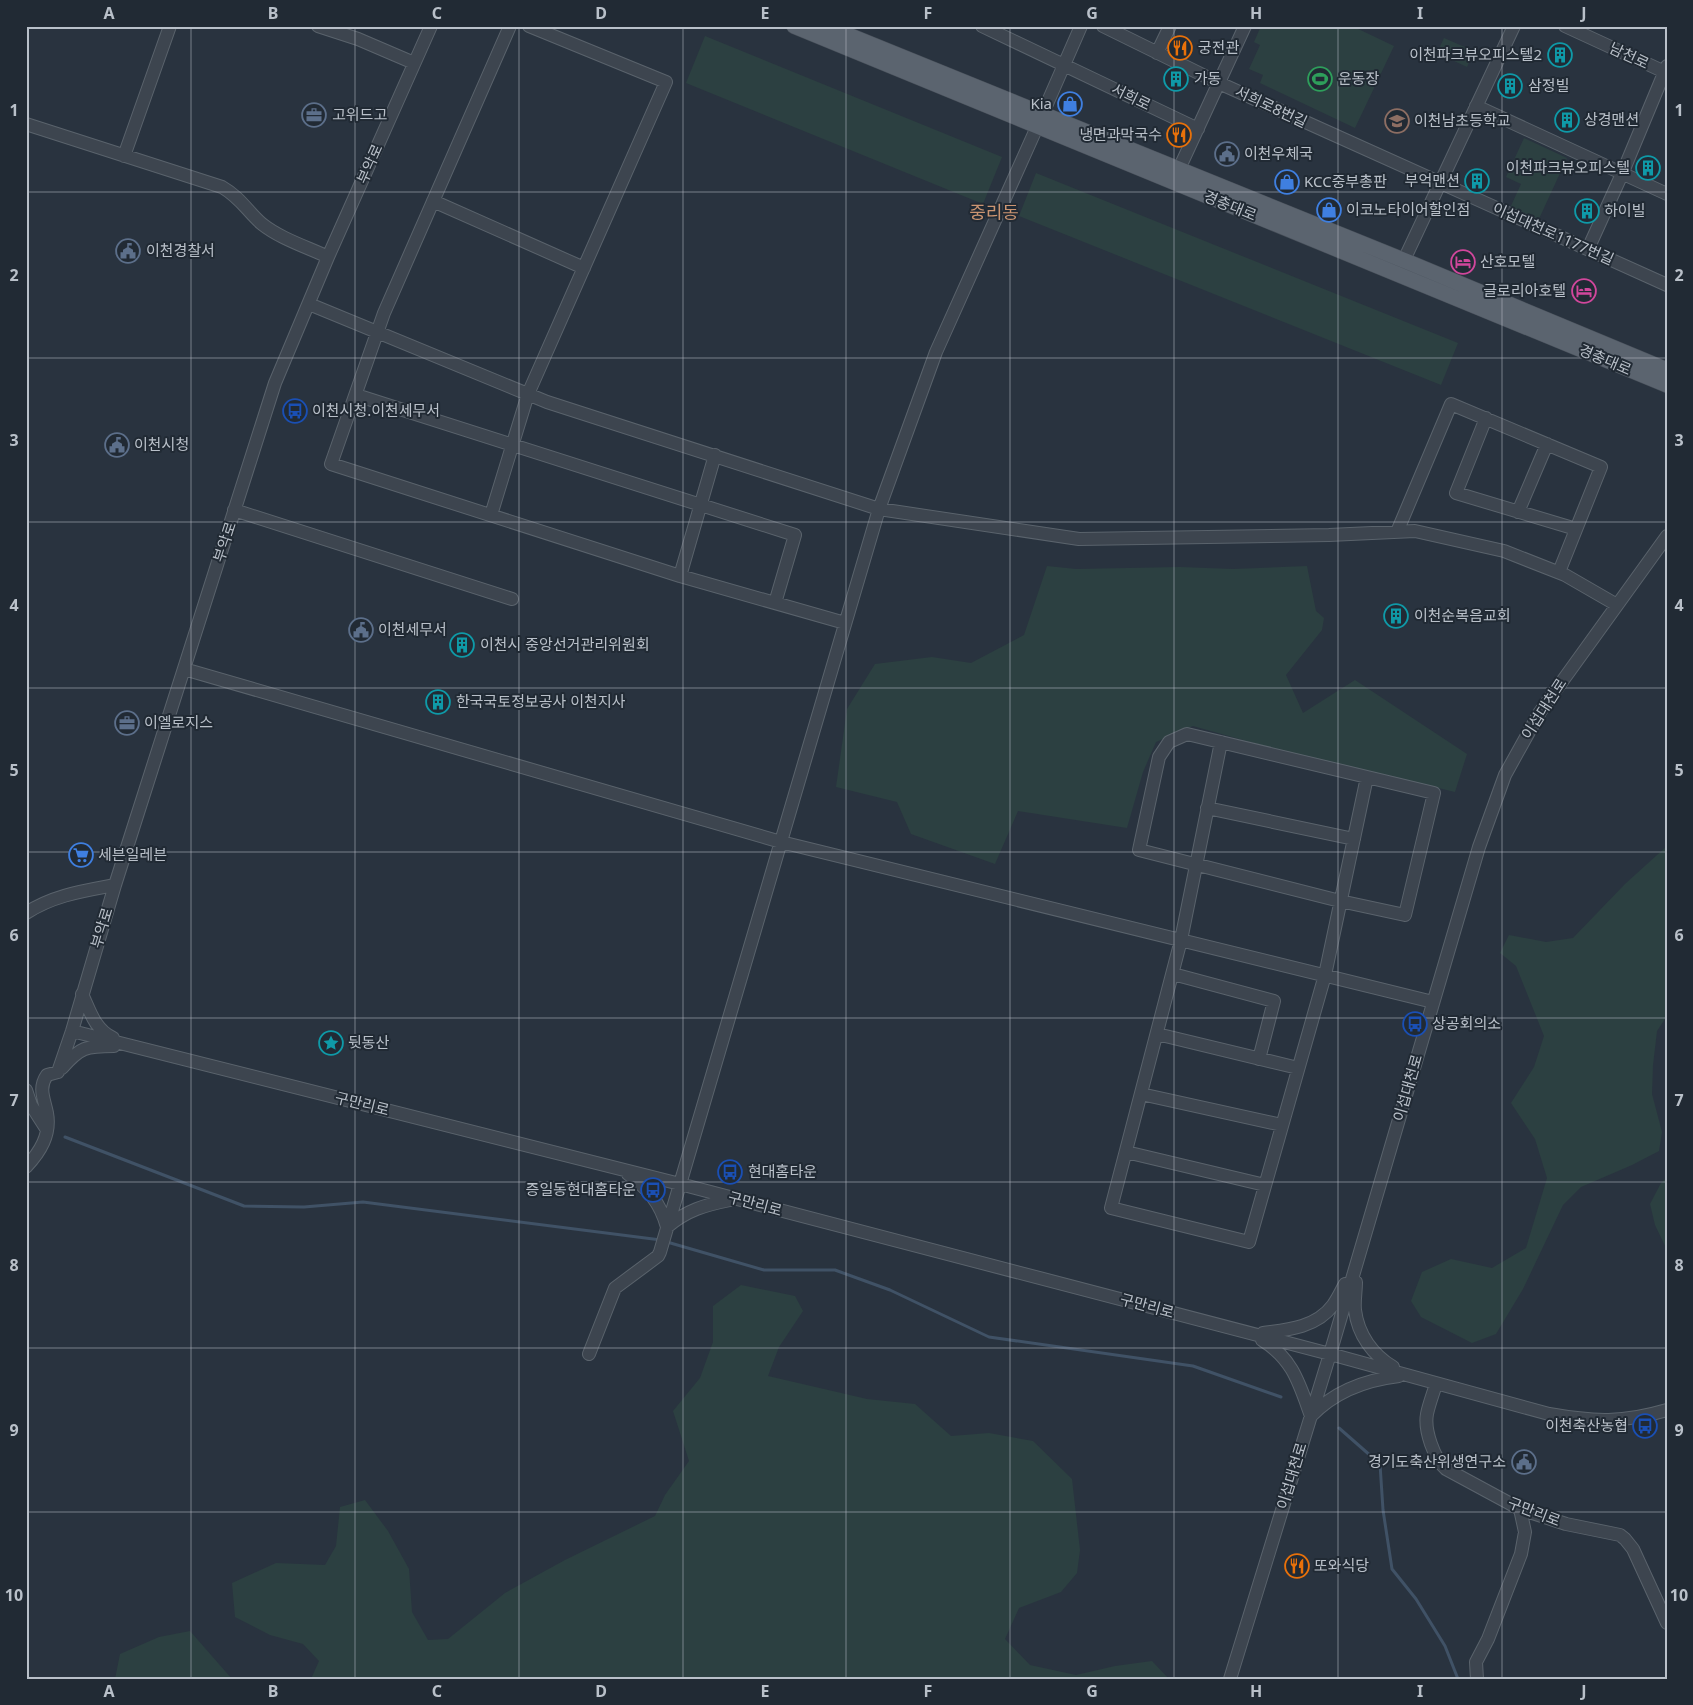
<svg xmlns="http://www.w3.org/2000/svg" width="1693" height="1705" font-family="'Noto Sans','Noto Sans KR',sans-serif">
	<style>
		.green { fill: #2c4041 }
		.lines { fill: none; stroke-linecap: round; stroke-linejoin: round }
		.stream { stroke: #405266; stroke-width: 3 }
		.minor-casing { stroke: #5a636c; stroke-width: 14 }
		.major-casing { stroke: #464e58; stroke-width: 16 }
		.minor { stroke: #3d454f; stroke-width: 12 }
		.major { stroke: #5b646f; stroke-width: 15 }
		.grid { fill: none; stroke: #b9c0c9; stroke-width: 1; stroke-opacity: 0.55 }
		.labels { text-anchor: middle; stroke-width: 4; stroke-linejoin: round; paint-order: stroke }
		.poi-label { font-size: 15px; fill: #b9c0c9; stroke: #212a34; text-anchor: start }
		.street-label { font-size: 15px; fill: #b9c0c9; stroke: #212a34 }
		.quarter-label { font-size: 18px; fill: #cb9572; stroke: #212a34 }
		.neatline { fill: none; stroke: #b9c0c9; stroke-width: 2 }
		.grid-label { font-size: 16px; text-anchor: middle; font-weight: bold; fill: #b9c0c9 }
	</style>
	<rect width="100%" height="100%" fill="#29333f"/>
	<path class="green" d="M1261 26H1352L1394 46 1355 128 1260 83 1263 75 1249 69 1260 45 1254 42Z
		M705 36 1002 157 983 204 686 83Z
		M1444 38 1474 51 1467 67 1437 53Z
		M1524 138 1567 158 1538 221 1510 208 1521 184 1506 177Z
		M1036 173 1458 343 1441 385 1019 216Z
		M1047 566 1076 569 1180 567 1233 569 1307 566 1316 611 1324 618 1322 630 1286 675 1303 713 1355 680 1467 754 1455 792 1275 749 1193 726 1156 742 1143 772 1127 828 1018 811 995 864 911 834 897 802 836 787 847 709 875 664 932 657 971 663 1024 635Z
		M1667 846V1016L1657 1031 1653 1065 1652 1094 1662 1132 1659 1151 1632 1165 1581 1187 1563 1205 1523 1289 1496 1334 1472 1343 1421 1317 1411 1301 1422 1272 1451 1259 1492 1268 1526 1248 1547 1178 1535 1139 1511 1103 1534 1067 1544 1036 1516 966 1500 953 1509 935 1546 942 1573 938 1625 884Z
		M1667 1177V1250L1655 1225 1650 1204 1661 1183Z
		M741 1285 795 1296 803 1311 779 1347 768 1376 867 1399 915 1404 951 1436 989 1433 1033 1441 1072 1479 1080 1550 1077 1573 1061 1592 1019 1608 1005 1639 1030 1665 1076 1675 1115 1666 1152 1661 1169 1679H311L319 1661 303 1644 270 1635 235 1617 232 1583 276 1563 325 1565 336 1546 340 1507 365 1500 388 1531 409 1569 412 1612 428 1640 448 1639 505 1593 565 1560 655 1516 665 1495 689 1461 673 1411 700 1378 713 1342V1306Z
		M190 1631 232 1679H115L120 1654 159 1637Z"/>
	<g class="lines">
		<path class="stream" d="M65 1137 244 1206 304 1207 363 1202 661 1240
			M667 1242 764 1270H835L890 1290 989 1337 1193 1366 1281 1397
			M1339 1428 1380 1464 1383 1510 1392 1569 1416 1599 1445 1646 1458 1679"/>
		<g class="minor-casing">
			<path id="minor" d="M318 26 358 39 414 63
				M510 26 384 313 331 464 680 576 845 623
				M982 26 1198 129
				M1103 26 1219 83 1667 285
				M1565 26 1667 73
				M1157 53 1170 26
				M1476 106 1667 194
				M1043 113 1081 26
				M26 124 222 187C241 198 247 211 262 224 281 239 307 247 328 257
				M124 156 170 26
				M1179 169 1245 26
				M433 201 584 268
				M1588 249 1622 174 1667 66
				M1404 260 1514 26
				M309 304 547 402 879 509 1079 539 1329 535 1415 531 1504 551 1565 575 1617 605
				M356 395 795 535 775 603
				M1486 418 1456 493 1576 529
				M234 510 512 599
				M1518 512 1547 444
				M491 515 528 394 666 82 529 26
				M1397 532 1451 404 1601 467 1559 572
				M680 576 715 455
				M184 669 781 842 1433 1002
				M1187 734 1434 793 1405 915 1340 901 1139 850 1159 757 1169 742Z
				M1221 742 1181 940 1111 1208 1249 1242 1325 975 1367 777
				M1207 808 1354 839
				M26 913C54 895 83 891 115 885
				M1173 974 1274 1001 1259 1059
				M82 994C90 1011 95 1030 113 1038
				M72 1031 680 1184 1330 1354 1549 1414C1594 1422 1623 1423 1667 1410
				M1157 1034 1298 1068
				M62 1068C80 1047 86 1046 114 1046
				M58 1072 72 1031 115 885 275 383 328 257 431 26
				M26 1090 31 1105 47 1130
				M1141 1094 1282 1125
				M1126 1152 1265 1185
				M26 1167C40 1152 51 1135 47 1113 44 1098 38 1088 47 1075L58 1072
				M628 1174C648 1189 660 1202 667 1227
				M667 1227C687 1210 705 1205 730 1200
				M1356 1282C1356 1291 1354 1301 1355 1310 1358 1335 1373 1355 1393 1367
				M1263 1333C1288 1330 1317 1327 1333 1305 1338 1298 1341 1291 1345 1284
				M1262 1340C1293 1359 1299 1383 1311 1416 1335 1391 1365 1380 1399 1376
				M589 1354 615 1288 658 1256 660 1252 879 509 936 352 1037 127
				M1436 1384C1433 1394 1429 1404 1427 1414 1424 1430 1434 1459 1446 1469L1520 1509 1566 1524 1620 1535 1625 1539 1633 1549 1667 1623
				M1230 1679 1330 1354 1479 847 1505 775 1540 712 1667 536
				M1477 1679 1476 1662 1488 1639 1521 1554 1525 1532 1520 1509"/>
		</g>
		<g class="major-casing">
			<path id="major" d="M794 26 1667 385
				M826 26 1408 262 1667 370"/>
		</g>
		<use href="#minor" class="minor"/>
		<use href="#major" class="major"/>
	</g>
	<path class="grid" d="M191 26V1679M355 26V1679M519 26V1679M683 26V1679M846 26V1679M1010 26V1679M1174 26V1679M1338 26V1679M1502 26V1679M26 192H1667M26 358H1667M26 522H1667M26 688H1667M26 852H1667M26 1018H1667M26 1182H1667M26 1348H1667M26 1512H1667"/>
	<defs>
		<g id="restaurant-ring" transform="scale(1.25)"><circle r="9.5" fill="#212a34" stroke="#e8710a" stroke-width="1.5"/><path d="M-5-6h1v4h1v-4h1v4h1v-4h1v5L-1.5 .5V6h-2V.5L-5-1ZM5-6V6H3V1.5H1.5Q1.5-4 5-6Z" fill="#e8710a"/></g>
		<g id="building-ring" transform="scale(1.25)"><circle r="9.5" fill="#212a34" stroke="#0f9aa8" stroke-width="1.5"/><path d="M-4-6H4V6H1V3H-1V6H-4ZM-2.5-4.3h1.7v1.8h-1.7ZM.8-4.3h1.7v1.8H.8ZM-2.5-1h1.7V.8h-1.7ZM.8-1h1.7V.8H.8Z" fill="#0f9aa8"/></g>
		<g id="stadium-ring" transform="scale(1.25)"><circle r="9.5" fill="#212a34" stroke="#2e9e5b" stroke-width="1.5"/><path d="M0-5a6.5 5 0 1 0 0 10a6.5 5 0 1 0 0-10ZM-3.5-1.8h7v3.6h-7Z" fill="#2e9e5b"/></g>
		<g id="shop-ring" transform="scale(1.25)"><circle r="9.5" fill="#212a34" stroke="#3f7fe0" stroke-width="1.5"/><path d="M-5-2.5h2.3a2.7 3.5 0 0 1 5.4 0H5L5.5 6h-11ZM-1.5-2.5h3a1.5 2.3 0 0 0-3 0Z" fill="#3f7fe0"/></g>
		<g id="office-ring" transform="scale(1.25)"><circle r="9.5" fill="#212a34" stroke="#5c6f8a" stroke-width="1.5"/><path d="M-6-3h4V-5.5h4V-3h4V5H-6ZM-1-4.5V-3h2v-1.5ZM-6 0V1H6V0Z" fill="#5c6f8a"/></g>
		<g id="school-ring" transform="scale(1.25)"><circle r="9.5" fill="#212a34" stroke="#8d6e63" stroke-width="1.5"/><path d="M0-5L7-2L0 1L-7-2ZM-4 1L0 2.5L4 1V4Q0 6-4 4Z" fill="#8d6e63"/></g>
		<g id="civic-ring" transform="scale(1.25)"><circle r="9.5" fill="#212a34" stroke="#5c6f8a" stroke-width="1.5"/><path d="M-.6-6.5H3V-4.5H.6V-3L4-1V1h2V6H-6V1h2V-1L-.6-3ZM-1.2 2.5V6h2.4V2.5Z" fill="#5c6f8a"/></g>
		<g id="hotel-ring" transform="scale(1.25)"><circle r="9.5" fill="#212a34" stroke="#d1479c" stroke-width="1.5"/><path d="M-6-4.5h1.5V1H6V5H4.5V3h-9V5H-6ZM-4 0a1.8 1.8 0 1 1 3.6 0ZM.5 0V-2.5h3Q6-2.5 6 0Z" fill="#d1479c"/></g>
		<g id="bus-ring" transform="scale(1.25)"><circle r="9.5" fill="#212a34" stroke="#1a4fb4" stroke-width="1.5"/><path d="M-5-6H5V4H4V6H2V4H-2V6H-4V4H-5ZM-3.5-4V0h7V-4ZM-3.5 1.2v1.5H-2V1.2ZM2 1.2v1.5H3.5V1.2Z" fill="#1a4fb4"/></g>
		<g id="supermarket-ring" transform="scale(1.25)"><circle r="9.5" fill="#212a34" stroke="#3f7fe0" stroke-width="1.5"/><path d="M-6-5.5h2.5l.6 2H6L4.5 2H-2.5L-4.4-4H-6ZM-1.5 3.2a1.3 1.3 0 1 0 .1 0ZM3 3.2a1.3 1.3 0 1 0 .1 0Z" fill="#3f7fe0"/></g>
		<g id="sight-ring" transform="scale(1.25)"><circle r="9.5" fill="#212a34" stroke="#0f9aa8" stroke-width="1.5"/><path d="M0-6L1.8-2.2L6-1.7L2.9 1.2L3.7 5.4L0 3.3L-3.7 5.4L-2.9 1.2L-6-1.7L-1.8-2.2Z" fill="#0f9aa8"/></g>
	</defs>
	<g fill-rule="evenodd">
		<use href="#restaurant-ring" x="1180" y="48"/>
		<use href="#building-ring" x="1560" y="55"/>
		<use href="#building-ring" x="1176" y="79"/>
		<use href="#stadium-ring" x="1320" y="79"/>
		<use href="#building-ring" x="1510" y="86"/>
		<use href="#shop-ring" x="1070" y="104"/>
		<use href="#office-ring" x="314" y="115"/>
		<use href="#building-ring" x="1567" y="120"/>
		<use href="#school-ring" x="1397" y="121"/>
		<use href="#restaurant-ring" x="1179" y="135"/>
		<use href="#civic-ring" x="1227" y="154"/>
		<use href="#building-ring" x="1648" y="168"/>
		<use href="#building-ring" x="1477" y="181"/>
		<use href="#shop-ring" x="1287" y="182"/>
		<use href="#shop-ring" x="1329" y="210"/>
		<use href="#building-ring" x="1587" y="211"/>
		<use href="#civic-ring" x="128" y="251"/>
		<use href="#hotel-ring" x="1463" y="262"/>
		<use href="#hotel-ring" x="1584" y="291"/>
		<use href="#bus-ring" x="295" y="411"/>
		<use href="#civic-ring" x="117" y="445"/>
		<use href="#building-ring" x="1396" y="616"/>
		<use href="#civic-ring" x="361" y="630"/>
		<use href="#building-ring" x="462" y="645"/>
		<use href="#building-ring" x="438" y="702"/>
		<use href="#office-ring" x="127" y="723"/>
		<use href="#supermarket-ring" x="81" y="855"/>
		<use href="#bus-ring" x="1415" y="1024"/>
		<use href="#sight-ring" x="331" y="1043"/>
		<use href="#bus-ring" x="730" y="1172"/>
		<use href="#bus-ring" x="653" y="1190"/>
		<use href="#bus-ring" x="1645" y="1426"/>
		<use href="#civic-ring" x="1524" y="1462"/>
		<use href="#restaurant-ring" x="1297" y="1566"/>
	</g>
	<g class="labels">
		<g class="poi-label">
			<text x="1198" y="53">궁전관</text>
			<text x="1542" y="60" text-anchor="end">이천파크뷰오피스텔2</text>
			<text x="1194" y="84">가동</text>
			<text x="1338" y="84">운동장</text>
			<text x="1528" y="91">삼정빌</text>
			<text x="1052" y="109" text-anchor="end">Kia</text>
			<text x="332" y="120">고위드고</text>
			<text x="1584" y="125">상경맨션</text>
			<text x="1414" y="126">이천남초등학교</text>
			<text x="1162" y="140" text-anchor="end">냉면과막국수</text>
			<text x="1244" y="159">이천우체국</text>
			<text x="1630" y="173" text-anchor="end">이천파크뷰오피스텔</text>
			<text x="1460" y="186" text-anchor="end">부억맨션</text>
			<text x="1304" y="187">KCC중부총판</text>
			<text x="1346" y="215">이코노타이어할인점</text>
			<text x="1604" y="216">하이빌</text>
			<text x="146" y="256">이천경찰서</text>
			<text x="1480" y="267">산호모텔</text>
			<text x="1566" y="296" text-anchor="end">글로리아호텔</text>
			<text x="312" y="416">이천시청.이천세무서</text>
			<text x="134" y="450">이천시청</text>
			<text x="1414" y="621">이천순복음교회</text>
			<text x="378" y="635">이천세무서</text>
			<text x="480" y="650">이천시 중앙선거관리위원회</text>
			<text x="456" y="707">한국국토정보공사 이천지사</text>
			<text x="144" y="728">이엘로지스</text>
			<text x="98" y="860">세븐일레븐</text>
			<text x="1432" y="1029">상공회의소</text>
			<text x="348" y="1048">뒷동산</text>
			<text x="748" y="1177">현대홈타운</text>
			<text x="636" y="1195" text-anchor="end">증일동현대홈타운</text>
			<text x="1628" y="1431" text-anchor="end">이천축산농협</text>
			<text x="1506" y="1467" text-anchor="end">경기도축산위생연구소</text>
			<text x="1314" y="1571">또와식당</text>
		</g>
		<g class="street-label">
			<text transform="translate(1629 56) rotate(25)" y="5">남천로</text>
			<text transform="translate(1131 97) rotate(26)" y="5">서희로</text>
			<text transform="translate(1271 107) rotate(25)" y="5">서희로8번길</text>
			<text transform="translate(370 164) rotate(-66)" y="5">부악로</text>
			<text transform="translate(1230 206) rotate(22)" y="5">경충대로</text>
			<text transform="translate(1553 234) rotate(24)" y="5">이섭대천로1177번길</text>
			<text transform="translate(1605 360) rotate(23)" y="5">경충대로</text>
			<text transform="translate(225 542) rotate(-72)" y="5">부악로</text>
			<text transform="translate(1544 709) rotate(-57)" y="5">이섭대천로</text>
			<text transform="translate(102 928) rotate(-73)" y="5">부악로</text>
			<text transform="translate(1408 1088) rotate(-74)" y="5">이섭대천로</text>
			<text transform="translate(362 1104) rotate(14)" y="5">구만리로</text>
			<text transform="translate(755 1204) rotate(15)" y="5">구만리로</text>
			<text transform="translate(1147 1306) rotate(15)" y="5">구만리로</text>
			<text transform="translate(1292 1476) rotate(-73)" y="5">이섭대천로</text>
			<text transform="translate(1534 1512) rotate(21)" y="5">구만리로</text>
		</g>
		<g class="quarter-label">
			<text x="994" y="219">중리동</text>
		</g>
	</g>
	<rect width="1693" height="1705" fill="none" stroke="#212a34" stroke-width="55"/>
	<rect x="28" y="28" width="1638" height="1650" class="neatline"/>
	<g class="grid-label">
		<text x="109" y="19">A</text>
		<text x="273" y="19">B</text>
		<text x="437" y="19">C</text>
		<text x="601" y="19">D</text>
		<text x="765" y="19">E</text>
		<text x="928" y="19">F</text>
		<text x="1092" y="19">G</text>
		<text x="1256" y="19">H</text>
		<text x="1420" y="19">I</text>
		<text x="1584" y="19">J</text>
		<text x="14" y="116">1</text>
		<text x="1679" y="116">1</text>
		<text x="14" y="281">2</text>
		<text x="1679" y="281">2</text>
		<text x="14" y="446">3</text>
		<text x="1679" y="446">3</text>
		<text x="14" y="611">4</text>
		<text x="1679" y="611">4</text>
		<text x="14" y="776">5</text>
		<text x="1679" y="776">5</text>
		<text x="14" y="941">6</text>
		<text x="1679" y="941">6</text>
		<text x="14" y="1106">7</text>
		<text x="1679" y="1106">7</text>
		<text x="14" y="1271">8</text>
		<text x="1679" y="1271">8</text>
		<text x="14" y="1436">9</text>
		<text x="1679" y="1436">9</text>
		<text x="14" y="1601">10</text>
		<text x="1679" y="1601">10</text>
		<text x="109" y="1697">A</text>
		<text x="273" y="1697">B</text>
		<text x="437" y="1697">C</text>
		<text x="601" y="1697">D</text>
		<text x="765" y="1697">E</text>
		<text x="928" y="1697">F</text>
		<text x="1092" y="1697">G</text>
		<text x="1256" y="1697">H</text>
		<text x="1420" y="1697">I</text>
		<text x="1584" y="1697">J</text>
	</g>
</svg>
